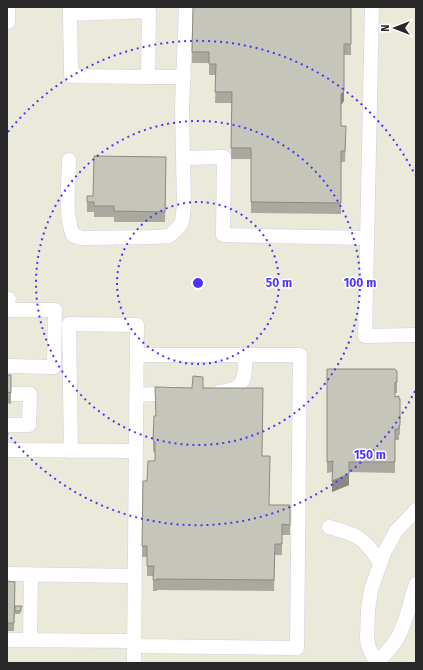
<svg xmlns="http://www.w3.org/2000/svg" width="423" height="670" font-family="'Fira Sans',sans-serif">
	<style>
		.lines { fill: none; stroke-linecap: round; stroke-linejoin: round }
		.minor-casing { stroke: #d1cfe2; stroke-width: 15 }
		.minor { stroke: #fff; stroke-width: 14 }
		.wall { fill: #aaa99f }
		.shaded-wall { fill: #8b8a82 }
		.building { fill: #c6c5b9; stroke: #8b8a82 }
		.ring { fill: none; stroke: #4c33fe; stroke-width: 2; stroke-dasharray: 2 4 }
		.centre { fill: #4c33fe; stroke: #fff; stroke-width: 2 }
		.ring-label { font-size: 12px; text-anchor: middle; font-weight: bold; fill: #4c33fe; stroke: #fff; stroke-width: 3; stroke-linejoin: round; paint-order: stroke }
	</style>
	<rect width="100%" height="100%" fill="#ebe9d9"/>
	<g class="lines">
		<g class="minor-casing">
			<path id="minor" d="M70 7C70 30 71 53 71 76L148 77 149 11 70 14
				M372 7 365 336 416 335
				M7 22H8V7
				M148 77H184
				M183 158 224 157 223 235 366 238
				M69 160C69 184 64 213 73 235L82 238 154 237 169 236 178 228 182 222 184 205 182 107 186 7
				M7 299H9
				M7 310H55L54 367 7 366
				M219 392C246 390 245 378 245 356
				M137 395 174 393
				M7 425H29L30 394H11
				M7 450 136 451
				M71 451 69 324 137 325 134 663
				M329 527C358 535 364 537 380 563
				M7 574 134 576
				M7 640 135 641
				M30 640 31 574
				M135 646 297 648 300 355H137
				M376 663 369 648 367 640 368 610 371 590 384 553 396 531 416 510
				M376 663C384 655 393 647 398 637 407 621 410 601 416 584"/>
		</g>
		<use href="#minor" class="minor"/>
	</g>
	<path class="wall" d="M193 7H351V55H344V101L341 105V126L346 136 345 162H341V214L251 213V159H231L232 103H215L216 75H209V63H192Z
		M166 157 165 222H114V217H94V212H87V196H93Z
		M327 369 397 371V393H395V397L399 399H400V435H399V440H395V473L349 472V485L332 492V472L327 473Z
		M7 375H11V404L7 403Z
		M203 388 262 456 269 505H290V535H282V555H275L274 591 157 590V591H153V576H147V557H142L143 481H147L155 461V453H154L153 450V439L155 416Z
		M7 581 15 582 14 631H7Z
		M15 606 22 609 20 614H15Z"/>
	<path class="shaded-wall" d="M344 44V101L341 105V94Z
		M349 474V485L332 492V481Z"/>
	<path class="building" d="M193 7H351V44H344V91L341 94V126H346L345 151H341V203L251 202V148H231L232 92H215L216 64H209V52H192Z
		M94 156 166 157 165 212 114 211V206H94V202H87V196H93Z
		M327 369H395L396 371H397V382H395V397L399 396V399H400V425H399V429H395V462H349V474L332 481 333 461 327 462Z
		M7 375H11V393L7 392Z
		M193 376 203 377V388H263L262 456H270L269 505H290V525L282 524V544H275L274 580 157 579V580H153L154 566H147V546H142L143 481H147L148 461H155V442H154L153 439 154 416H156L155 387 192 388Z
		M7 581 15 582 14 623H7Z
		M15 606H22L20 611H15Z"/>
	<g class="ring">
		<circle cx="198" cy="283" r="81"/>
		<circle cx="198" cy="283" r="162"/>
		<path d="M415 391A243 243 0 0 1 8 434M8 132A243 243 0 0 1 415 175"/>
	</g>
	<circle cx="198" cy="283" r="6" class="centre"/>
	<g class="ring-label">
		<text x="279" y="287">50 m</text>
		<text x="360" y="287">100 m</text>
		<text x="370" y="459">150 m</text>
	</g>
	<rect width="423" height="670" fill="none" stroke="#282828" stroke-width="16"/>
	<g transform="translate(395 28) rotate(270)" stroke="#ffffff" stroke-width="3" paint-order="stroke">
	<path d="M0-3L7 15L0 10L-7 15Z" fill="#282828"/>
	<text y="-6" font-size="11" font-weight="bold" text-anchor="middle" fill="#282828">N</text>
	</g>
</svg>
